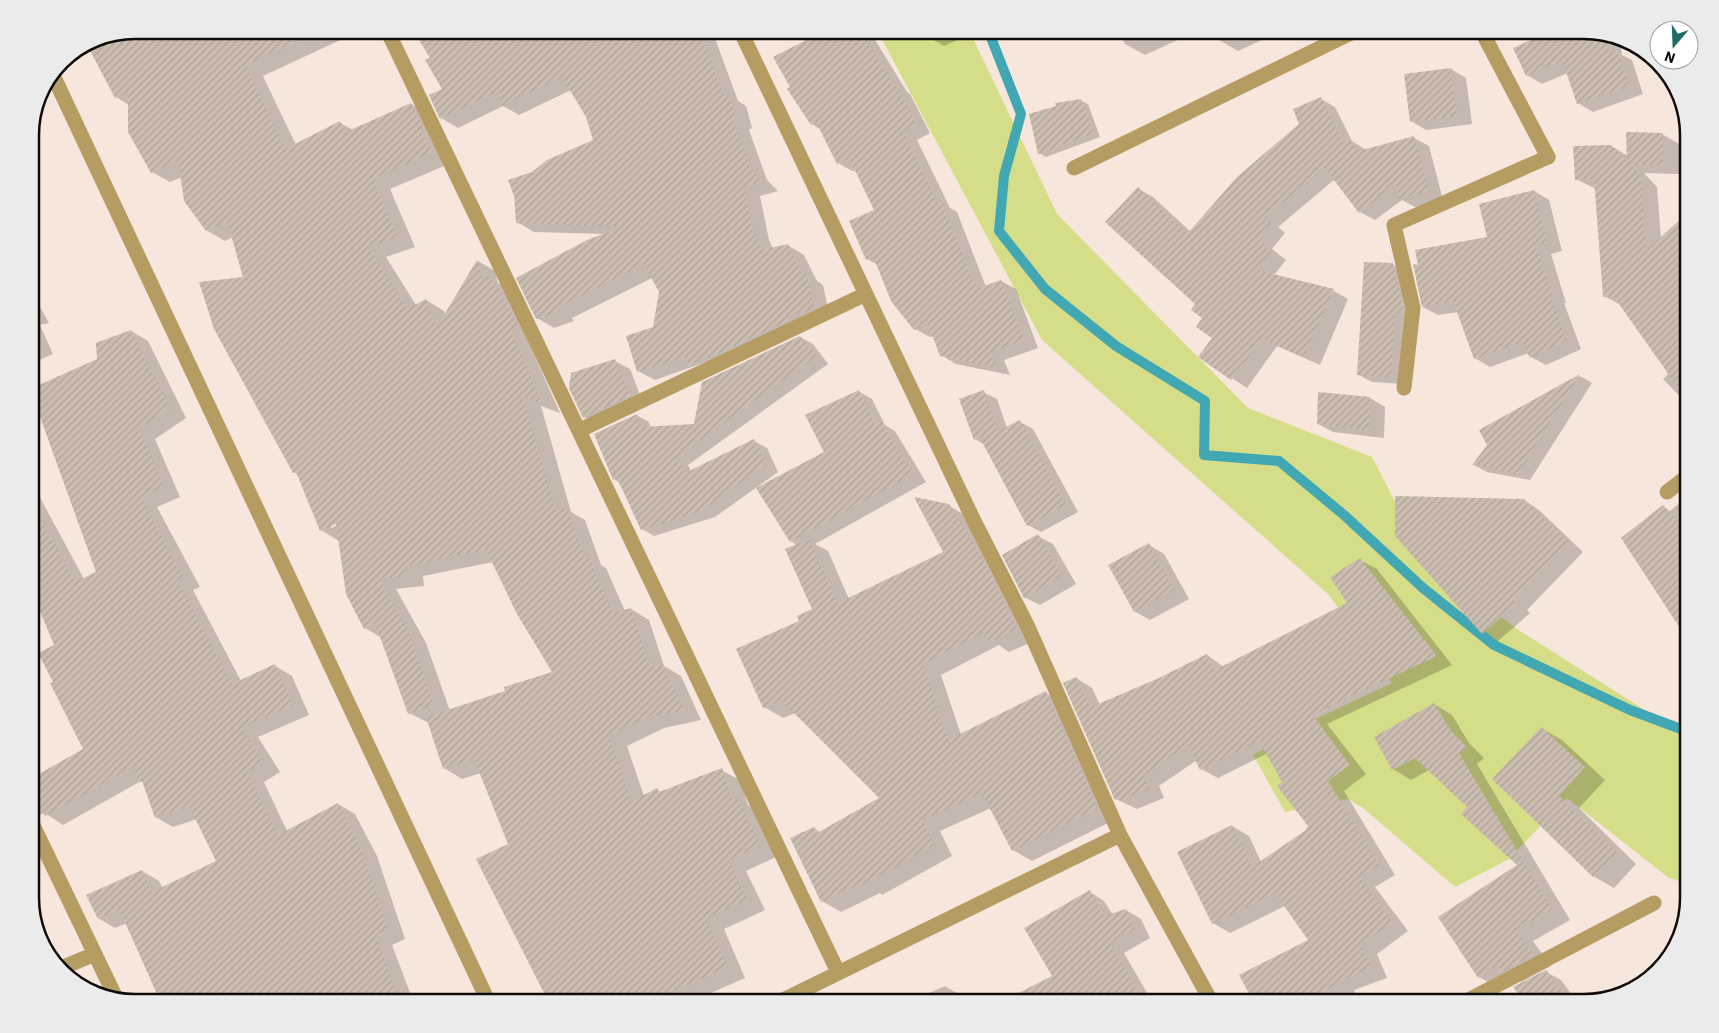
<svg xmlns="http://www.w3.org/2000/svg" width="1719" height="1033" font-family="'IBM Plex Sans',sans-serif">
	<style>
		.grass { fill: #d6dd88 }
		.shadow { fill: #0003; fill-rule: evenodd }
		.lines { fill: none; stroke-linecap: round; stroke-linejoin: round }
		.stream { stroke: #40a7b3; stroke-width: 10 }
		.building { fill: url(#building-hatch) }
		.service { stroke: #b49c63; stroke-width: 15 }
		.minor { stroke: #b49c63; stroke-width: 15 }
		.rim { fill: none; stroke: #110b08; stroke-width: 2.5 }
	</style>
	<defs>
		<pattern id="building-hatch" width="6" height="6" patternUnits="userSpaceOnUse" patternTransform="scale(1.25)"><rect width="6" height="6" fill="#cbbdb0"/><path d="M-1 1l2-2M0 6l6-6M5 7l2-2" fill="none" stroke="#ada196"/></pattern>
	</defs>
	<rect width="100%" height="100%" fill="#f7e6db"/>
	<path class="grass" d="M877 30H969L1057 214 1248 408 1372 457 1424 558 1517 629 1689 738V884L1669 878 1567 798 1509 859 1455 887 1363 808 1348 799 1285 812 1253 755 1307 723 1392 683 1329 595 1042 340Z"/>
	<path class="shadow" d="M134 30H348L351 35 263 76 296 145 340 123 353 130 411 104 430 115 451 163 390 189 415 247 386 257 416 305 426 300 444 311 446 315 478 261 495 271 498 283 508 288 527 339 560 413 541 406 571 512 585 520 601 565 606 568 625 611 631 609 649 620 664 666 681 676 701 720 664 728 627 746 644 796 657 790 661 792 721 770 740 780 748 805 757 810 778 856 746 871 765 910 724 929 745 978 688 1003H551L477 859 510 844 481 773 462 779 444 768 429 723 409 713 382 638 365 628 339 541 321 530 298 475 294 472 233 237 225 241 206 230 182 177 170 182 152 172 129 105 116 97 87 43 95 38ZM342 521 343 523 331 528V525ZM493 562 553 673 507 692 450 711 426 643 396 589 424 586 423 576Z
		M414 30H712L738 101 746 106 752 128 749 130 767 180 778 191 760 196 769 240 773 249 787 245 804 255 817 281 823 285 830 318 655 380 638 371 655 328 661 292 652 278 572 318 574 321 554 328 537 318 605 234 534 232 517 222 533 173 595 141 587 116 571 90 519 115 503 106 458 128 441 118 444 90 432 59Z
		M829 30H869L907 92 910 94 930 133 917 140 950 208 957 212 986 287 1001 281 1016 289 1038 348 1004 360 1010 375 956 364 941 355 934 336 930 337 915 329 878 265 867 259 876 211 856 170 852 171 838 163 821 130 812 124 774 57Z
		M926 30H971L973 33 944 46 929 37Z
		M1117 30H1199L1145 55 1125 44Z
		M1214 30H1275L1277 33 1238 51 1219 40Z
		M1552 30H1585L1620 39 1622 55 1632 60 1643 94 1593 112 1578 103 1568 73 1542 84 1527 75Z
		M1451 69 1466 78 1472 124 1426 130 1411 121Z
		M1321 99 1335 107 1352 141 1366 150 1414 138 1429 146 1443 200 1415 207 1402 200 1375 220 1360 212 1335 179 1278 227 1285 233 1272 249 1286 260 1274 275 1334 291 1348 299 1320 365 1277 346 1247 388 1200 357 1214 338 1138 189 1153 197 1191 232 1301 124Z
		M1080 100 1088 104 1100 137 1046 157 1039 153 1057 107Z
		M1662 134 1679 144V174L1644 173 1657 187 1661 239 1689 346V406L1663 379 1669 373 1621 305 1604 296 1596 189 1576 179 1611 146 1628 156Z
		M1534 191 1549 200 1562 251 1551 254 1566 303H1564L1581 349 1546 365 1531 357 1529 353 1490 367 1475 358 1458 312 1438 315 1423 307 1419 266 1488 238Z
		M30 264 36 278 30 281Z
		M1393 265 1406 272 1416 318 1404 384 1372 382 1359 375Z
		M30 289 49 323 40 325 53 354 30 364Z
		M131 331 148 341 186 418 155 439 180 497 157 507 200 587 193 590 241 681 275 666 292 676 309 715 258 737 280 772 264 782 287 831 338 804 355 814 377 856 405 939 392 945 414 1003H162L127 923 115 928 98 918 142 871 159 881 163 889 217 861 197 819 173 827 156 817 144 783 141 781 63 825 45 813 30 818V781L85 750 55 682 56 645 37 600 30 604V479L84 579 98 573V360Z
		M800 337 813 344 828 364 688 465 691 471 754 441 767 448 778 472 715 517 654 536 642 529 621 484 614 479 636 415 649 422 651 428 695 425Z
		M615 361 630 369 644 405 599 426 584 417Z
		M1580 376 1592 383 1530 480 1487 472 1474 465 1489 445 1481 431Z
		M858 391 872 399 885 425 895 431 926 482 815 544 828 551 849 599 945 553 948 505 968 517 1036 640 1009 652 999 645 941 675 961 735 1046 693 1065 704 1116 819 1032 861 1013 850 991 808 940 831 952 856 882 895 880 893 841 912 822 901 814 828 821 833 881 799 795 713 783 718 764 707 801 622 814 610 797 545 791 541 826 453Z
		M983 392 997 399 1007 428 1020 422 1033 429 1078 512 1041 532 1028 525 985 445 975 439Z
		M1370 398 1385 407 1384 438 1333 432 1318 424Z
		M1689 495V638L1663 507 1670 511Z
		M1524 500 1539 510 1583 552 1527 610 1530 613 1497 642 1482 633Z
		M1038 536 1053 544 1076 584 1040 605 1024 597Z
		M1149 545 1164 554 1189 599 1150 620 1134 611Z
		M1360 560 1377 569 1452 665 1327 724 1366 774 1344 791 1395 875 1375 887 1408 931 1377 954 1387 978 1354 990 1360 1003H1255L1310 940 1285 906 1230 933 1213 923 1178 852 1232 826 1249 836 1261 862 1307 830 1309 826 1268 753 1218 778 1201 769 1197 760 1159 786 1164 798 1137 809 1116 799 1076 678 1092 688 1100 705 1160 679 1207 655 1224 667 1349 603Z
		M1434 704 1452 715 1469 743 1484 758 1477 764 1570 920 1533 941 1551 966 1521 982 1512 977 1497 987 1479 977 1519 865 1469 807 1429 770 1411 780 1393 769Z
		M1541 728 1562 740 1605 780 1579 808 1636 864 1614 888 1593 876 1494 779Z
		M1090 892 1104 901 1113 915 1126 910 1141 919 1150 938 1124 953 1153 1003H1001L1054 976Z
		M1546 972 1561 980 1578 1003H1526Z
		M945 986 960 995 963 1003H907Z
		M1168 994 1183 1003H1155Z"/>
	<g class="lines">
		<path class="stream" d="M988 30 1021 114 1004 176 999 231 1045 289 1116 346 1205 401 1204 455 1279 461 1344 515 1423 588 1494 645 1630 710 1689 732"/>
	</g>
	<path class="building" d="M134 30H321L245 65 285 149 340 121 346 132 411 103 423 127 420 129 433 152 373 178 397 237 369 247 407 309 426 299 437 327 477 260 482 279 490 276 495 289 499 287 518 326 510 329 543 404 523 397 556 510 567 508 585 557 588 556 613 613 631 608 650 668 662 664 684 710 645 718 609 735 631 802 657 788 659 792 722 768 732 800 738 798 760 846 729 860 747 900 706 918 728 967 646 1003H549L476 859 508 844 474 759 443 769 426 717 505 691 504 687 552 672 517 614 486 550 405 566 406 576 379 579 408 631 434 705 408 714 375 623 364 629 346 594 336 524 320 531 296 472 293 473 214 329 199 282 243 277 227 221 206 231 184 201 178 160 151 173 128 132V93L115 98 86 43 95 38Z
		M413 30H700L724 97 730 95 735 118 733 120 751 169 763 182 744 187 752 229 762 250 788 244 803 275 807 274 814 308 786 317 789 320 707 359 708 357 688 365 685 357 637 372 626 336 653 327 659 292 644 264 556 308 558 312 536 319 516 278 587 240 622 227 516 223 514 196 508 180 532 172 547 160 593 140 586 117 562 77 501 106 500 90 440 119 429 95 442 89 425 60 430 58Z
		M826 30H860L894 85 896 84 916 125 903 131 938 204 942 202 976 289 1001 280 1024 340 991 352 997 368 940 356 928 324 914 330 891 301 873 256 866 260 849 221 874 210 849 158 837 164 816 122 811 125 787 89 790 87 773 57Z
		M1553 30H1585L1606 36 1609 53 1617 50 1629 86 1577 104 1562 60 1526 76 1513 48Z
		M1451 68 1457 116 1410 122 1404 74Z
		M1321 97 1343 142 1349 138 1359 151 1414 136 1429 192 1399 199 1396 185 1359 213 1324 167 1264 218 1271 223 1258 240 1272 251 1257 270 1334 289 1304 357 1262 339 1231 380 1198 357 1212 338 1196 327 1202 318 1191 310 1195 304 1105 222 1138 187 1188 233 1237 177 1299 124 1293 109Z
		M1081 99 1094 133 1038 154 1029 114 1056 106 1055 103Z
		M1626 132 1663 133V165H1630L1641 176 1646 251 1689 211V403L1614 297H1603L1594 179 1575 180 1573 146 1611 145 1627 161Z
		M1534 190 1547 243 1536 246 1552 295H1550L1567 340 1530 358 1522 342 1474 359 1453 301 1422 307 1413 264 1418 265 1415 250 1487 237 1479 204Z
		M1364 262 1393 263 1404 309 1403 311 1395 313 1391 377 1357 375Z
		M131 330 170 408 139 429 164 487 141 497 183 577 177 580 232 684 275 664 293 705 242 727 263 762 247 772 278 835 338 803 360 845 388 929 375 935 401 1003H161L119 909 98 919 86 895 142 870 152 892 216 861 189 806 155 818 142 781 139 782 133 766 45 816 30 791V779L83 749 50 683 53 682 38 653 54 645 30 587V499L75 582 96 572 30 389 97 359 96 343Z
		M800 336 816 356 676 457 685 473 754 439 766 464 703 510 641 530 617 478 613 480 594 434 637 414 642 427 694 424 702 382Z
		M615 359 630 396 583 418 569 388 571 373Z
		M1580 374 1517 474 1472 465 1487 445 1479 430Z
		M859 390 875 424 881 421 913 474 790 542 756 488 824 452 805 415Z
		M984 390 998 431 1020 420 1066 505 1027 526 981 440 995 432 974 440 959 399Z
		M1318 392 1370 397 1369 431 1317 424Z
		M1395 496 1524 499 1569 542 1513 600 1516 604 1482 634 1395 536Z
		M914 497 949 504 986 564 1018 629 990 642 985 632 923 664 948 740 1046 691 1098 808 1012 851 982 793 922 820 934 845 862 885 861 883 821 902 790 838 814 827 817 833 879 798 781 700 763 708 736 649 799 621 797 616 812 609 785 549 809 539 838 603 943 552Z
		M1663 505 1679 522 1689 538V642L1621 538Z
		M1038 534 1062 575 1024 598 1002 555Z
		M1149 543 1174 590 1134 612 1108 565Z
		M1360 558 1437 656 1312 714 1350 765 1328 781 1380 865 1360 877 1393 922 1361 944 1371 968 1334 983 1336 986 1297 1003H1254L1239 975 1308 940 1275 893 1212 924 1177 852 1232 825 1252 867 1306 830 1308 826 1277 786 1282 782 1259 741 1200 770 1188 745 1143 776 1149 788 1120 801 1118 798 1115 800 1063 683 1076 677 1091 707 1159 678 1207 654 1215 670 1347 603 1330 577Z
		M1434 703 1451 731 1467 747 1459 753 1552 909 1516 930 1534 955 1502 972 1496 965 1478 978 1438 917 1517 865 1461 814 1467 807 1415 758 1392 770 1374 737Z
		M1541 727 1585 767 1559 796 1617 852 1593 877 1492 779Z
		M1090 890 1104 916 1126 909 1135 929 1110 944 1144 1003H999L1052 976 1024 928Z
		M1546 970 1571 1003H1525L1513 987Z"/>
	<g class="lines">
		<path class="service" d="M1404 388 1413 308 1394 225 1548 157"/>
		<path class="minor" d="M387 30 838 972
			M740 30 974 521 1028 627 1120 835 1212 1003
			M1481 30 1548 157
			M52 73 489 1003
			M1074 168 1357 30
			M580 430 866 294
			M1667 492 1689 475
			M30 819 116 998
			M61 968 95 954
			M777 1003 1120 835
			M1463 1003 1654 903"/>
	</g>
	<path d="M0 0H1719V1033H0ZM135 39H1584A96 96 0 0 1 1680 135V898A96 96 0 0 1 1584 994H135A96 96 0 0 1 39 898V135A96 96 0 0 1 135 39Z" fill="#ecebeb" fill-rule="evenodd"/>
	<path class="rim" d="M135 39H1584A96 96 0 0 1 1680 135V898A96 96 0 0 1 1584 994H135A96 96 0 0 1 39 898V135A96 96 0 0 1 135 39Z"/>
	<g transform="translate(1674 45) rotate(199)"><circle r="24" fill="#ffffff" stroke="#a09d9c"/>
	<path d="M0-4L9 19L0 12L-9 19Z" fill="#206c69"/>
	<text y="-8" font-size="14" font-weight="bold" text-anchor="middle" fill="#110b08">N</text>
	</g>
</svg>
